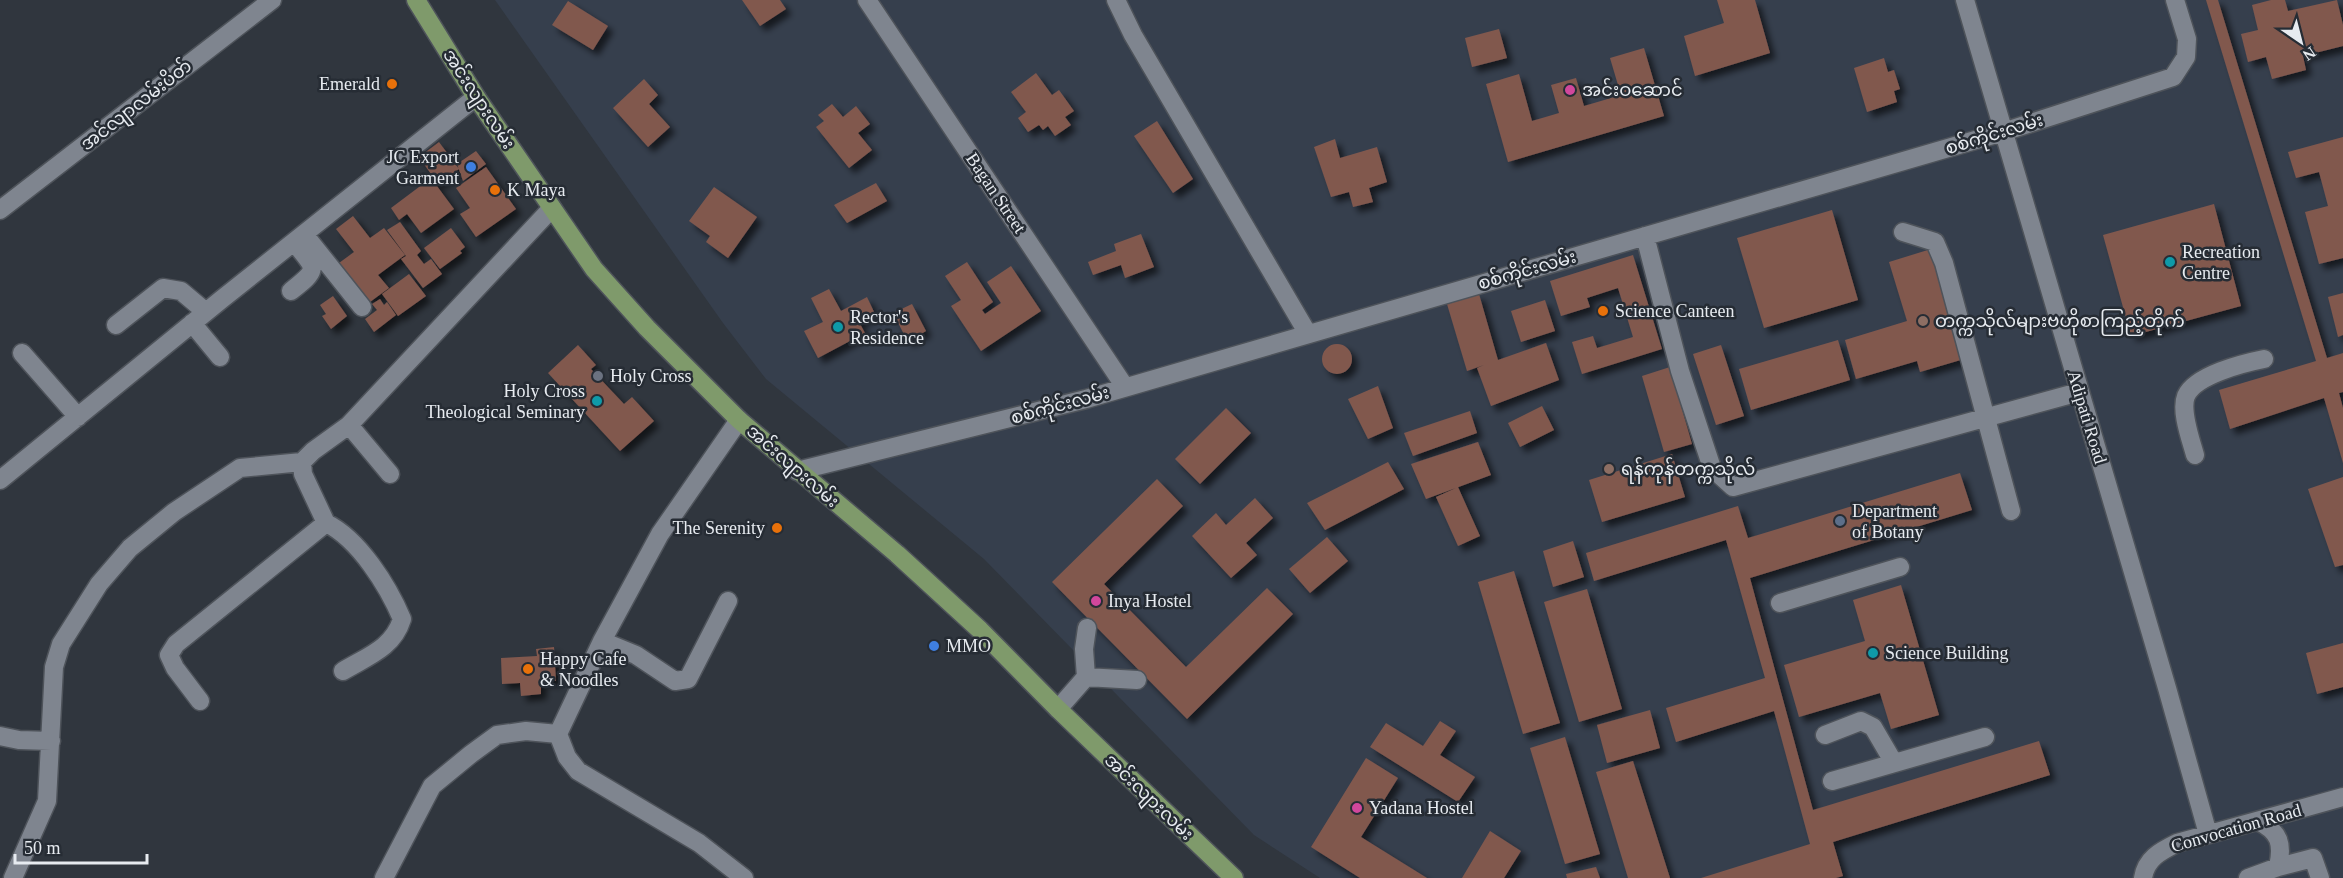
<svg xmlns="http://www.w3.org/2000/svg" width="2343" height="878" font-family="'Times New Roman','Noto Sans Myanmar',serif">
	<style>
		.built { fill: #363f4d }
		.building { fill: #81584e; filter: url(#shadow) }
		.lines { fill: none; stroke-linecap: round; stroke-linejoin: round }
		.minor-casing { stroke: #4e535a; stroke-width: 21 }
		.major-casing { stroke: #4e535a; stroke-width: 21 }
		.minor { stroke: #7f858f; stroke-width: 18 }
		.major { stroke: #7f9a6b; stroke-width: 18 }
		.food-dot { fill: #e8710a; stroke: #262c34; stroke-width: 2 }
		.hotel-dot { fill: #d1479c; stroke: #262c34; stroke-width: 2 }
		.shop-dot { fill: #3f7fe0; stroke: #262c34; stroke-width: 2 }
		.culture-dot { fill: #0f9aa8; stroke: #262c34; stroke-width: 2 }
		.education-dot { fill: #8d6e63; stroke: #262c34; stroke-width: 2 }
		.worship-dot { fill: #6b7280; stroke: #262c34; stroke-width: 2 }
		.service-dot { fill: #5c6f8a; stroke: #262c34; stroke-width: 2 }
		.labels { text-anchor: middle; stroke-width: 5; stroke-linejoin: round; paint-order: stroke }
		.poi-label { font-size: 18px; fill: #e7ebf0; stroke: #262c34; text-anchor: start }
		.street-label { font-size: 18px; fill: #e7ebf0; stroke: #262c34 }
	</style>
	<defs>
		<filter id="shadow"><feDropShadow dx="5.5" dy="5.5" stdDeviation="3" flood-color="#0009"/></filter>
	</defs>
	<rect width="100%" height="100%" fill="#30363e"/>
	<path class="built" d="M495 0H2343V878H1320L1254 835 984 559 766 379 723 323Z"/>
	<path class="building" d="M742 0H780L786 9 760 26Z
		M1717 0H1755L1770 53 1695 76 1684 36 1724 23Z
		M2206 0H2218L2327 358 2343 353V392L2339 393 2343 408V463L2324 398 2230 429 2219 390 2316 361Z
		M2271 0H2285L2288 11 2337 0 2343 25V46L2303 56 2306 70 2272 79 2266 57 2248 62 2241 34 2258 30 2252 5Z
		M568 1 608 26 593 50 552 25Z
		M1499 29 1507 58 1472 67 1465 38Z
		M1644 48 1664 116 1508 162 1486 84 1519 74 1532 121 1559 113 1551 85 1576 78 1584 106 1621 95 1610 58Z
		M1884 58 1888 72 1894 70 1900 89 1894 91 1897 102 1867 112 1854 68Z
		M1036 73 1052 95 1059 90 1074 111 1065 117 1071 125 1055 136 1048 126 1043 130 1039 125 1028 132 1018 118 1026 112 1011 92Z
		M644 79 658 95 649 104 670 127 648 147 613 108Z
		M832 104 843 117 856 106 870 124 858 133 872 150 849 168 816 127 824 121 818 115Z
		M1157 121 1193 179 1173 193 1134 136Z
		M2343 137V258L2319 264 2305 212 2328 206 2319 172 2296 178 2288 152Z
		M1335 139 1340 158 1377 147 1387 182 1369 188 1373 202 1353 207 1349 192 1331 197 1314 147Z
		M439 142 459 169 438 184 419 157Z
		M476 151 486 164 463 181 457 164Z
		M486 167 516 209 476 237 460 214 470 208 456 188Z
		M431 178 454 209 421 233 407 214 399 220 391 208Z
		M876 183 887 201 847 223 834 205Z
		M714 187 757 217 728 258 706 242 710 236 689 221Z
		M2214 204 2241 306 2131 336 2103 235Z
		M1832 210 1858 300 1764 328 1737 238Z
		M353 216 370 238 384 228 405 255 378 275 389 288 370 302 339 263 354 252 336 229Z
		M400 222 421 251 417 255 424 264 431 259 442 274 423 288 401 259 406 256 387 230Z
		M451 228 465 247 460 251 462 253 440 269 424 248Z
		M1141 234 1154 267 1125 278 1121 265 1093 275 1088 262 1116 251 1114 244Z
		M1931 249 1964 359 1920 372 1917 361 1856 379 1845 340 1907 321 1889 262Z
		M1633 255 1662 349 1582 374 1572 342 1593 336 1597 348 1633 337 1618 288 1587 298 1590 307 1561 316 1550 281Z
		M967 262 993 302 982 310 985 314 1001 303 987 282 1011 266 1041 311 981 351 951 306 961 300 945 276Z
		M409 274 426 296 398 316 382 294Z
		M829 289 841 311 867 297 875 314 859 322 865 333 818 358 804 331 823 322 811 298Z
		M2343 293V335L2338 337 2328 297Z
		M1479 294 1498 360 1546 343 1559 380 1491 406 1477 368 1484 365 1467 371 1447 304Z
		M333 296 347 316 331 329 322 316 326 314 320 305Z
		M380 299 384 305 387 302 396 315 374 332 365 319 377 310 372 304Z
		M1545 300 1555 331 1521 342 1511 311Z
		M912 304 926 331 908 342 893 313Z
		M1838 340 1850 380 1751 410 1739 369Z
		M1322 359a15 15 0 1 1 30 0a15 15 0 1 1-30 0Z
		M578 345 596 365 591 369 624 404 632 397 654 421 620 451 548 373Z
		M1721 345 1744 416 1716 425 1693 354Z
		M1670 367 1692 444 1664 452 1642 376Z
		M1378 386 1393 428 1368 439 1348 399Z
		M1542 406 1554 430 1520 447 1508 423Z
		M1226 408 1251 433 1200 484 1175 459Z
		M1470 411 1477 433 1413 456 1404 433Z
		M1478 442 1491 475 1426 499 1411 464Z
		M1672 454 1685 497 1602 522 1589 480Z
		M1388 462 1404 489 1325 530 1307 503Z
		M1960 473 1972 510 1750 578 1813 810 2039 741 2050 775 1833 842 1843 876 1836 878H1701L1810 844 1774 711 1676 742 1666 708 1765 678 1726 540 1594 581 1586 553 1738 506 1748 538Z
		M2343 477V565L2335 567 2308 489Z
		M1157 479 1183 506 1104 584 1186 667 1267 588 1293 614 1187 719 1052 582Z
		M1458 487 1480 536 1458 546 1436 497Z
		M1255 498 1273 518 1246 543 1257 555 1231 578 1192 536 1216 513 1226 525Z
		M1327 537 1348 561 1310 593 1289 569Z
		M1573 541 1584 577 1553 587 1543 551Z
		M1514 571 1560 723 1523 734 1478 582Z
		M1901 585 1939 715 1891 729 1880 693 1799 717 1784 665 1865 641 1853 600Z
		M1587 589 1622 709 1579 722 1544 602Z
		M2343 643V687L2317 694 2306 653Z
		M554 647 556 681H541V694L521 696 520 683 502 684 501 658 537 656 536 649Z
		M1650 710 1660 748 1607 763 1597 725Z
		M1440 721 1456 731 1440 755 1475 777 1458 802 1370 747 1386 723 1423 746Z
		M1565 737 1600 854 1565 864 1530 748Z
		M1366 758 1398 778 1361 837 1427 878H1360L1311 847Z
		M1633 761 1670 878H1628L1596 772Z
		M1490 831 1521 851 1504 878H1462Z
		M1596 867 1600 878H1567L1566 874Z"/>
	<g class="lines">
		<g class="minor-casing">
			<path id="minor" d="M867 0 1125 387
				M1116 0 1133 35 1308 334
				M1965 0 2167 688 2208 834
				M0 210 272 0
				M1903 232 1935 242 1944 263 2011 511
				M304 234 362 307
				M1645 236 1680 371 1712 468 1733 487 2079 392
				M291 291C320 268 316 270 294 242
				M192 323 220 357
				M116 325 163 288 181 291 206 312
				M22 353 78 417
				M739 420 660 534 602 641 558 734 567 757 578 771 699 843 744 878
				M349 425 390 474
				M2195 455C2191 440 2180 411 2186 396 2195 375 2244 363 2264 359
				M797 471 1086 399 2003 132 2173 77 2186 57 2187 39 2175 0
				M0 480 222 299 476 97
				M326 523C359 539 388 586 402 619 393 648 368 656 343 671
				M1780 603 1900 567
				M602 641 636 655 675 681 688 679 728 601
				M1086 677 1084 649 1087 628
				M200 701 175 668 169 655 176 644 326 523 303 474 302 462 313 451 349 425 552 208
				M1058 709 1086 677 1137 680
				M1825 735 1861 721 1873 727 1894 763
				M0 736 19 740 51 741
				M1832 781 1985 737
				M2258 821C2280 832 2283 844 2278 867L2313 858 2320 878
				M13 878 47 801 54 667 61 644 99 584 130 548 174 512 240 468 302 462
				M384 878 432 786 471 754 497 735 526 731 558 734
				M2143 878C2146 858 2161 851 2177 843L2343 797
				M2248 878 2278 867"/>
		</g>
		<g class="major-casing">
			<path id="major" d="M416 0 476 97 594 269 647 328 739 420 897 554 980 630 1058 709 1234 878"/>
		</g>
		<use href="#minor" class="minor"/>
		<use href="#major" class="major"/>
	</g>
	<g class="food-dot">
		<circle cx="392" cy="84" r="6"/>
		<circle cx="495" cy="190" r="6"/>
		<circle cx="1603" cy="311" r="6"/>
		<circle cx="777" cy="528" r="6"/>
		<circle cx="528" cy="669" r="6"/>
	</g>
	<g class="hotel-dot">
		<circle cx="1570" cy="90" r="6"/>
		<circle cx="1096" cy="601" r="6"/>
		<circle cx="1357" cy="808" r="6"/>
	</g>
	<g class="shop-dot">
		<circle cx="471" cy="167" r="6"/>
		<circle cx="934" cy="646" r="6"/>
	</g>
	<g class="culture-dot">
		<circle cx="2170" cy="262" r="6"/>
		<circle cx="838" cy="327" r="6"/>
		<circle cx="597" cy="401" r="6"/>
		<circle cx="1873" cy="653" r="6"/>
	</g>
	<g class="education-dot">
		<circle cx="1923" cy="321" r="6"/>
		<circle cx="1609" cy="469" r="6"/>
	</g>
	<circle class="worship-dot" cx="598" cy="376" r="6"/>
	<circle class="service-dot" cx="1840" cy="521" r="6"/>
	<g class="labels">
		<g class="poi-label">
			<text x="380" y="90" text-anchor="end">Emerald</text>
			<text x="1582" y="96">အင်းဝ‌ဆောင်</text>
			<text x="459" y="163" text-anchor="end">JC Export<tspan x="459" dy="21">Garment</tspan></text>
			<text x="507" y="196">K Maya</text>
			<text x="2182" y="258">Recreation<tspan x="2182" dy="21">Centre</tspan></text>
			<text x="1615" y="317">Science Canteen</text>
			<text x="850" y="323">Rector's<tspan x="850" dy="21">Residence</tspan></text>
			<text x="1935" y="327">တက္ကသိုလ်များဗဟိုစာကြည့်တိုက်</text>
			<text x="610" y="382">Holy Cross</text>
			<text x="585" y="397" text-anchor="end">Holy Cross<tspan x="585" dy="21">Theological Seminary</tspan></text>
			<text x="1621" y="475">ရန်ကုန်တက္ကသိုလ်</text>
			<text x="1852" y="517">Department<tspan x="1852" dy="21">of Botany</tspan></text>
			<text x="765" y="534" text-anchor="end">The Serenity</text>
			<text x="1108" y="607">Inya Hostel</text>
			<text x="946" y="652">MMO</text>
			<text x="1885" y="659">Science Building</text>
			<text x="540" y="665">Happy Cafe<tspan x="540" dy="21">&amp; Noodles</tspan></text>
			<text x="1369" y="814">Yadana Hostel</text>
		</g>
		<g class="street-label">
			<text transform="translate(479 99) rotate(57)" y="6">အင်းလျားလမ်း</text>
			<text transform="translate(136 105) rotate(-38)" y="6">အင်လျာလမ်းပိတ်</text>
			<text transform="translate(1994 134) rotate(-17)" y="6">စစ်ကိုင်းလမ်း</text>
			<text transform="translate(996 193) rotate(56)" y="6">Bagan Street</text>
			<text transform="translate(1527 270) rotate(-16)" y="6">စစ်ကိုင်းလမ်း</text>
			<text transform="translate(1060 405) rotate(-15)" y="6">စစ်ကိုင်းလမ်း</text>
			<text transform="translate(2087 417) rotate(73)" y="6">Adipati Road</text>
			<text transform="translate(793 466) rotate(41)" y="6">အင်းလျားလမ်း</text>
			<text transform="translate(1149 797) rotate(44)" y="6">အင်းလျားလမ်း</text>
			<text transform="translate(2236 828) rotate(-16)" y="6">Convocation Road</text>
		</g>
	</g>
	<g transform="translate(2301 42) rotate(145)" stroke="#262c34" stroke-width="4.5" paint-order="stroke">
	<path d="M0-4.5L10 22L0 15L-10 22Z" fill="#e7ebf0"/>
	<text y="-9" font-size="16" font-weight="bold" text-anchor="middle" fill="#e7ebf0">N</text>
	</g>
	<path d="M15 854v9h132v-9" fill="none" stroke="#e7ebf0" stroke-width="3"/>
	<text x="24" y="854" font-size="18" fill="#e7ebf0" stroke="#262c34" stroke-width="4.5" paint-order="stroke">50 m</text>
</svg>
